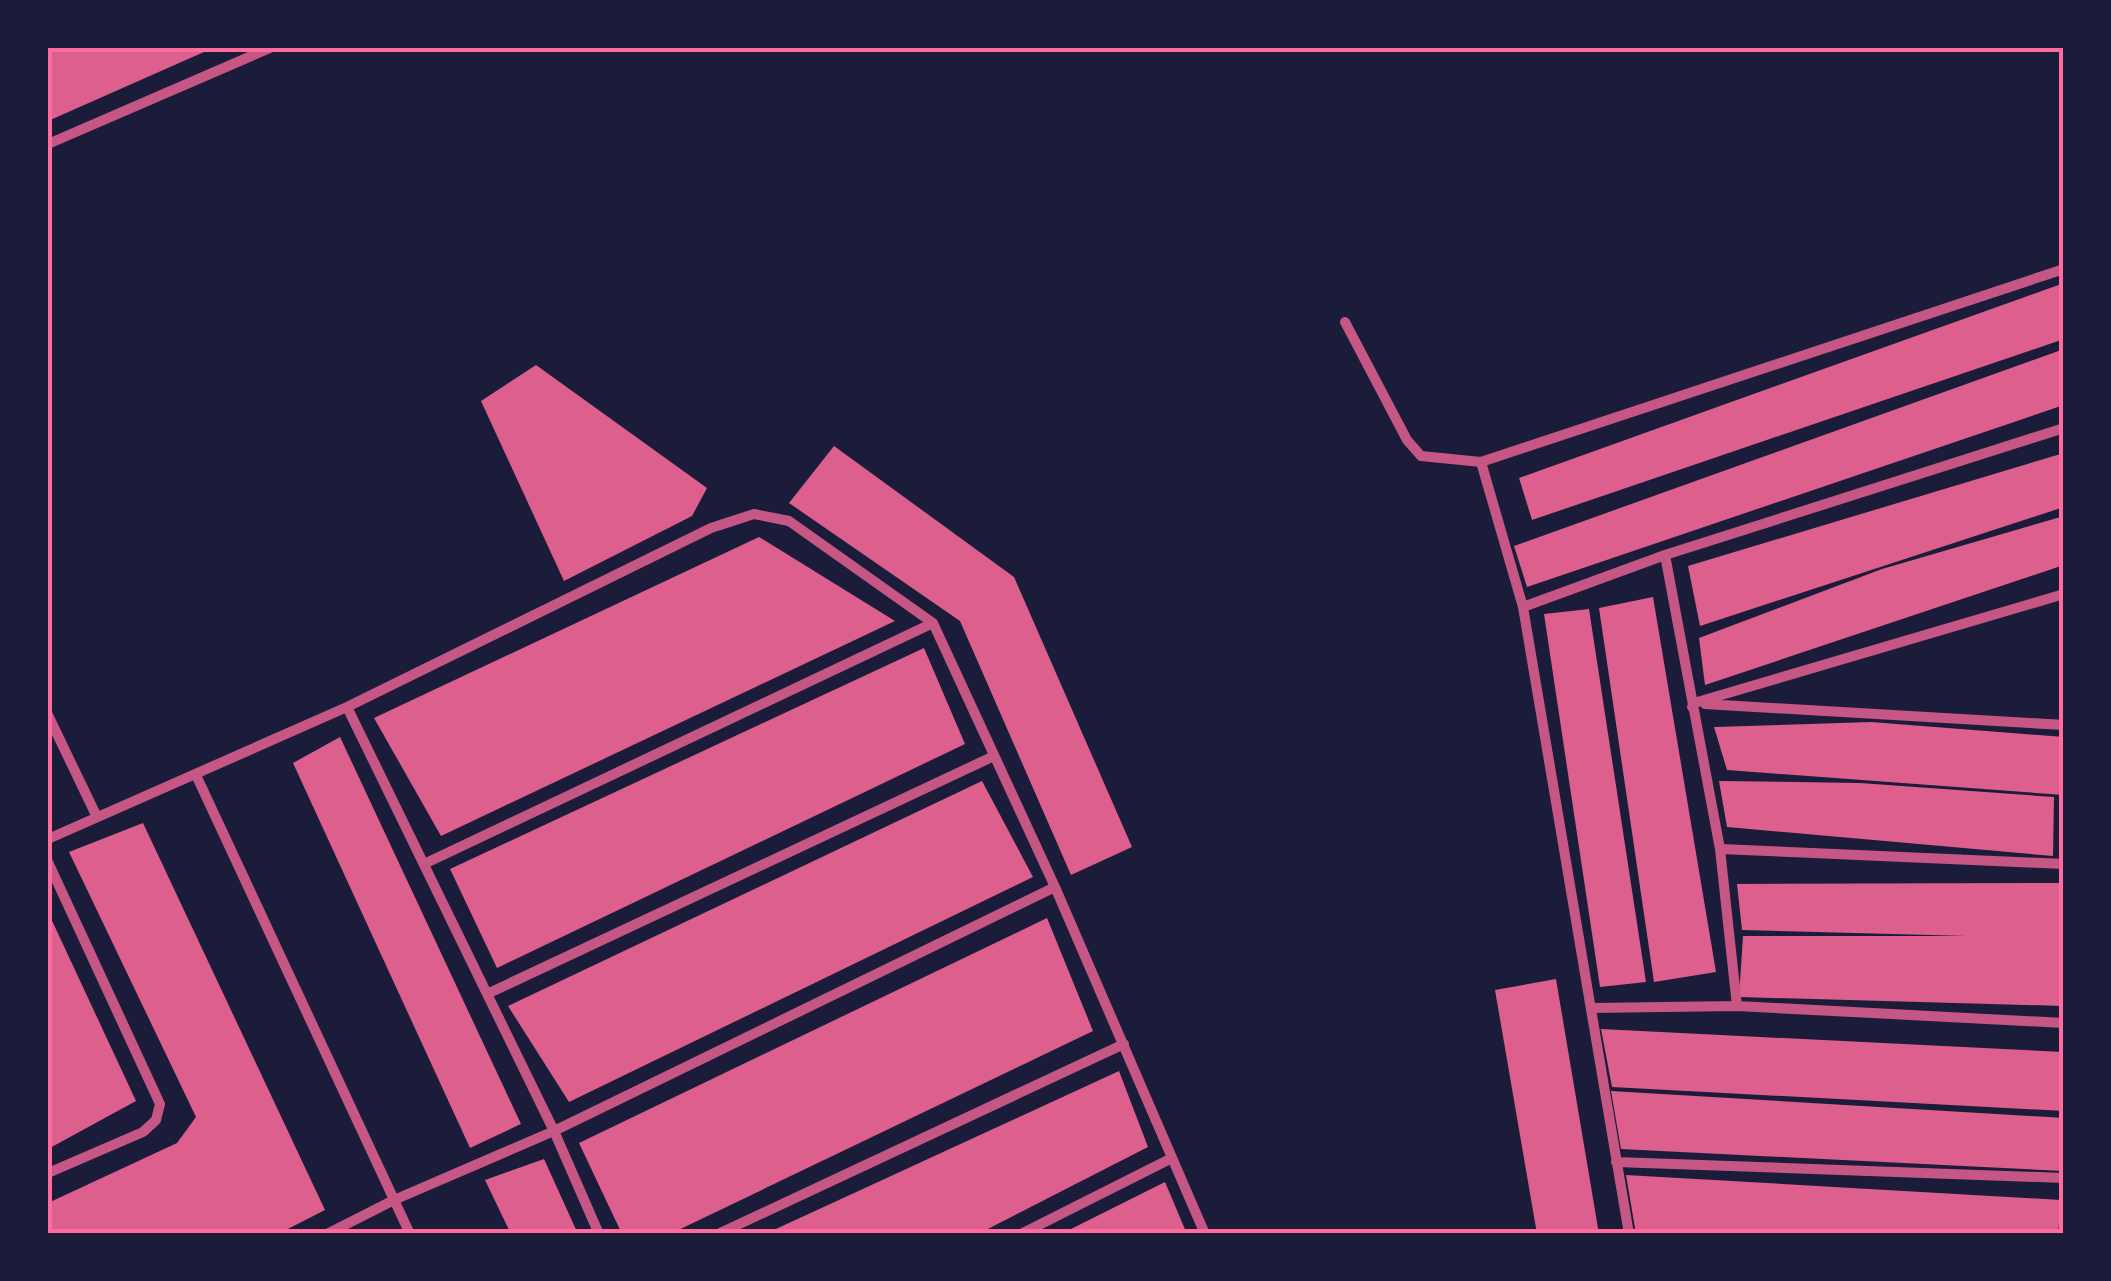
<svg xmlns="http://www.w3.org/2000/svg" width="2111" height="1281" font-family="Georgia,serif">
	<style>
		.building { fill: #dd5f8e }
		.lines { fill: none; stroke-linecap: round; stroke-linejoin: round }
		.minor { stroke: #c65784; stroke-width: 10 }
		.neatline { fill: none; stroke: #ff6b9d; stroke-width: 4 }
	</style>
	<rect width="100%" height="100%" fill="#1b1b3a"/>
	<path class="building" d="M48 48H213L48 121Z
		M2064 283V339L1532 520 1519 478Z
		M2064 349V405L1527 587 1514 546Z
		M536 365 707 488 692 516 564 581 481 401Z
		M834 446 1014 577 1132 847 1071 875 960 621 789 503Z
		M2064 453V507L1700 626 1688 566Z
		M2064 516V565L1705 685 1699 638 1882 569Z
		M759 537 895 621 441 836 374 718Z
		M1653 597 1716 972 1654 982 1599 608Z
		M1589 609 1646 982 1600 987 1544 614Z
		M924 648 965 744 497 968 450 869Z
		M1871 722 2064 737V795L1727 770 1714 727Z
		M340 737 521 1124 470 1148 293 763Z
		M982 781 1033 877 569 1102 508 1006Z
		M1719 781 1860 783 2054 797 2053 856 1727 827Z
		M143 823 325 1210 278 1234H48V1203L177 1143 196 1117 69 852Z
		M2064 883V1006L1739 997 1743 936H1967L1742 930 1737 884Z
		M48 912 136 1101 48 1149Z
		M1047 918 1093 1031 670 1234H622L579 1143Z
		M1556 979 1599 1234H1537L1495 990Z
		M1601 1029 2064 1052V1111L1612 1087Z
		M1119 1071 1148 1147 978 1234H765Z
		M1611 1091 2064 1118V1171L1621 1149Z
		M544 1159 578 1234H511L485 1180Z
		M1626 1175 2061 1200 2058 1234H1636Z
		M1165 1182 1187 1234H1061Z"/>
	<g class="lines">
		<path class="minor" d="M48 144 270 48
			M1345 322 1407 440 1421 456 1481 462 2064 269
			M1481 462 1523 607 1629 1234
			M1665 555 1720 849 1737 1006
			M1523 607 1665 555 2064 428
			M1705 704 2064 725
			M347 707 554 1131 599 1234
			M1692 707 1694 703 2064 594
			M48 715 96 815
			M196 775 410 1234
			M48 839 347 707 711 528 754 514 789 521 933 623 1055 887 1205 1234
			M1720 849 2064 864
			M48 862 160 1104 156 1120 143 1132 48 1173
			M424 864 933 623
			M487 994 994 756
			M1591 1008 1737 1006 2064 1023
			M1616 1162 2064 1178
			M327 1234 394 1200 554 1131 1055 887
			M718 1234 1124 1044
			M1021 1234 1172 1158"/>
	</g>
	<rect width="2111" height="1281" fill="none" stroke="#1b1b3a" stroke-width="100"/>
	<rect x="50" y="50" width="2011" height="1181" class="neatline"/>
</svg>
